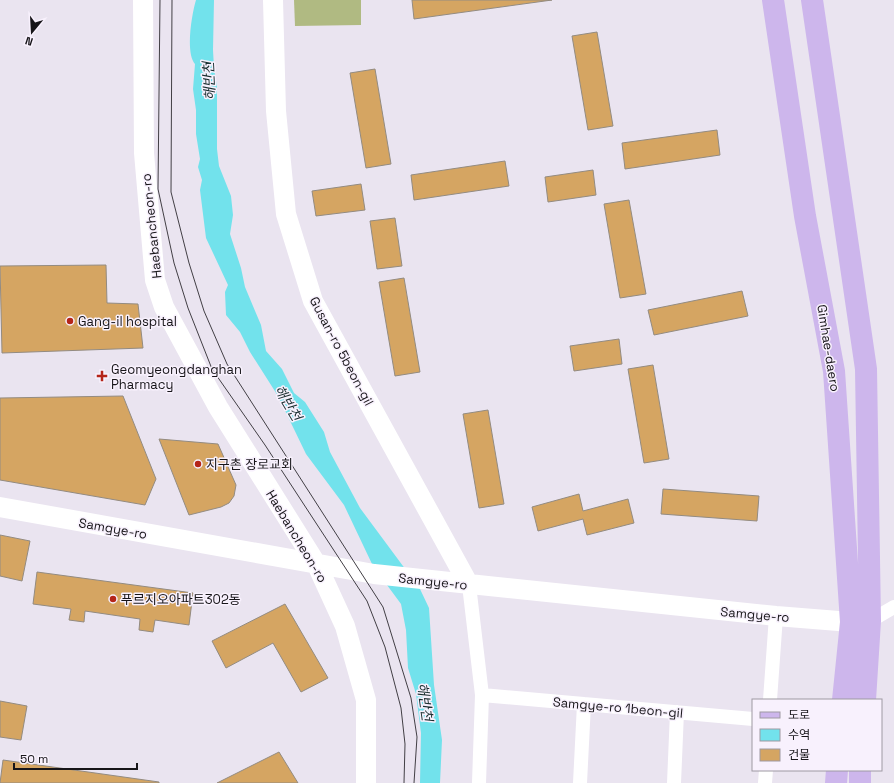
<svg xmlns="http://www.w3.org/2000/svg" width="894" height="783" font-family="'Space Grotesk','Noto Sans KR',sans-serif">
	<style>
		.green { fill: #b0ba82 }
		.water { fill: #72e2ec }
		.building { fill: #d5a562; stroke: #938b81 }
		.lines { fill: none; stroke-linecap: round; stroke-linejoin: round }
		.street { stroke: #fff; stroke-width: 14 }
		.secondary { stroke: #fff; stroke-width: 20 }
		.primary { stroke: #cdb6ec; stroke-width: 22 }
		.tram { stroke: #423f45; stroke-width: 1 }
		.poi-dot { fill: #b42519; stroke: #f8f1fd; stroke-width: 1.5 }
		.labels { text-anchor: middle; stroke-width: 3; stroke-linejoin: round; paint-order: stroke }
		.street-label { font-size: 13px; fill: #171519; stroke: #f8f1fd }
		.poi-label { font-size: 13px; fill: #171519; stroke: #f8f1fd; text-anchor: start }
		.water-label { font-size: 14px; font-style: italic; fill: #1b3031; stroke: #f8f1fd }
	</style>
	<rect width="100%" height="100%" fill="#eae4f0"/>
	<path class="green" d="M294 0H361V25L295 26Z"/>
	<path class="water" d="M196 0H214L213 50 214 68 217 87V149L219 166 231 196 233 215 230 234 241 268 245 287 261 325 266 351 282 369 294 393 305 402 324 432 330 452 360 508 420 589 429 608 434 685 442 740 440 783H420L421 733 416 694 408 668 406 630 401 604 373 566 344 505 306 454 278 396 250 352 240 332 226 315 225 292 228 285 206 238 200 190 202 180 198 167 200 159 196 134V110L193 89 195 64C185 53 192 13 196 0Z"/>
	<path class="building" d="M412 0H552L414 19Z
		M597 32 613 126 588 130 572 36Z
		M375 69 391 164 366 168 350 73Z
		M717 130 720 155 625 169 622 143Z
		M505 161 509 186 414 200 411 175Z
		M593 170 596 195 548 202 545 177Z
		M361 184 365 210 316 216 312 191Z
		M629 200 646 294 620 298 604 204Z
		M395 218 402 266 377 269 370 221Z
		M106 265 107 303 138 304 143 348 2 353 0 266Z
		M404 278 420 372 395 376 379 282Z
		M742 291 748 316 654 335 648 310Z
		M619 339 622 364 574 371 570 346Z
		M653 365 669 459 644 463 628 369Z
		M123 396 156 479 145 505 0 480V398Z
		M488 410 504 504 479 508 463 414Z
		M159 439 218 444 236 485 234 496 229 503 221 507 189 515Z
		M663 489 759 496 757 521 661 514Z
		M579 494 583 511 628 499 634 523 587 535 583 519 538 531 532 507Z
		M0 535 30 541 22 581 0 576Z
		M37 572 193 593 189 625 155 620 153 632 139 630 140 619 85 611 84 622 69 620 71 609 33 604Z
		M285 604 328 678 301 692 273 643 226 668 212 641Z
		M0 701 27 706 21 740 0 737Z
		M279 752 298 783H217Z
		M3 760 159 782V783H0Z"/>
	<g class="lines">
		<path class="street" d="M469 585 482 695 479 783
			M870 621 894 607
			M482 695 753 719
			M770 700 776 616
			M580 783 584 704
			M674 783 677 712
			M765 783 766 770"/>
		<path class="secondary" d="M143 0 144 153 155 280 164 307 218 407 317 565 345 626 366 700V783
			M273 0 276 111 286 214 313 301 469 585
			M0 507 374 574 776 616 851 622 866 621"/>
		<path class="primary" d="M773 0 805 216 834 371 851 622 843 700
			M812 0 866 369 870 621 865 700
			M836 783 837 770
			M860 783V770"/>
		<path class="tram" d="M160 0 158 189 174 263 188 308 212 369 265 445 367 601 385 647 401 708 405 744 404 783
			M172 0 171 192 189 263 204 311 227 364 383 607 411 698 417 737 414 783"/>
	</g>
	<g class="poi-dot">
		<circle cx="70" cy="321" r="4"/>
		<path d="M100 370h4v4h4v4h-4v4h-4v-4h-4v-4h4z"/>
		<circle cx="198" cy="464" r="4"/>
		<circle cx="113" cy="599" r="4"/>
	</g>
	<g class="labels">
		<g class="street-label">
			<text transform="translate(151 226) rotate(-96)" y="5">Haebancheon-ro</text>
			<text transform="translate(829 348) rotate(81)" y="5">Gimhae-daero</text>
			<text transform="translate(342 351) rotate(62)" y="5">Gusan-ro 5beon-gil</text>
			<text transform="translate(113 528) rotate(10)" y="5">Samgye-ro</text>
			<text transform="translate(297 536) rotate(59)" y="5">Haebancheon-ro</text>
			<text transform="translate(433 581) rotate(6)" y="5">Samgye-ro</text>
			<text transform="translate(755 614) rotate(5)" y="5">Samgye-ro</text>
			<text transform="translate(618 707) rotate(5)" y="5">Samgye-ro 1beon-gil</text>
		</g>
		<g class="poi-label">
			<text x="78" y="326">Gang-il hospital</text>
			<text x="111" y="374">Geomyeongdanghan<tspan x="111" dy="15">Pharmacy</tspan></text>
			<text x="206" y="469">지구촌 장로교회</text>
			<text x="121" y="604">푸르지오아파트302동</text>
		</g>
		<g class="water-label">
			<text transform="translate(209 81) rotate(-93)" y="5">해반천</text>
			<text transform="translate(288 403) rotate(59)" y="5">해반천</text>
			<text transform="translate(425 702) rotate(82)" y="5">해반천</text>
		</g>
	</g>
	<rect x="752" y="699" width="130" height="72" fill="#f8f1fd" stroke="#9e99a2"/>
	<rect x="760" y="712" width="20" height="6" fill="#cdb6ec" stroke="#9e99a2"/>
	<text x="788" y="719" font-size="12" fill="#171519">도로</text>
	<rect x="760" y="729" width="20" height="12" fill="#72e2ec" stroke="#9e99a2"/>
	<text x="788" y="739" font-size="12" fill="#171519">수역</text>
	<rect x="760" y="749" width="20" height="12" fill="#d5a562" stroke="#9e99a2"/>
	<text x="788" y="759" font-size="12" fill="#171519">건물</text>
	<g transform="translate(32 32) rotate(198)" stroke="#f8f1fd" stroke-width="3" paint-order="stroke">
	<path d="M0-3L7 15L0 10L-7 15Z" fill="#171519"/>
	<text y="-6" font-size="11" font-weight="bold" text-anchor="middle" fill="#171519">N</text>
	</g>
	<path d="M14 763v6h123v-6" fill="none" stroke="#171519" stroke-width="2"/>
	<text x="20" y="763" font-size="12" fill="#171519" stroke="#f8f1fd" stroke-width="3" paint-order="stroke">50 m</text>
</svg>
